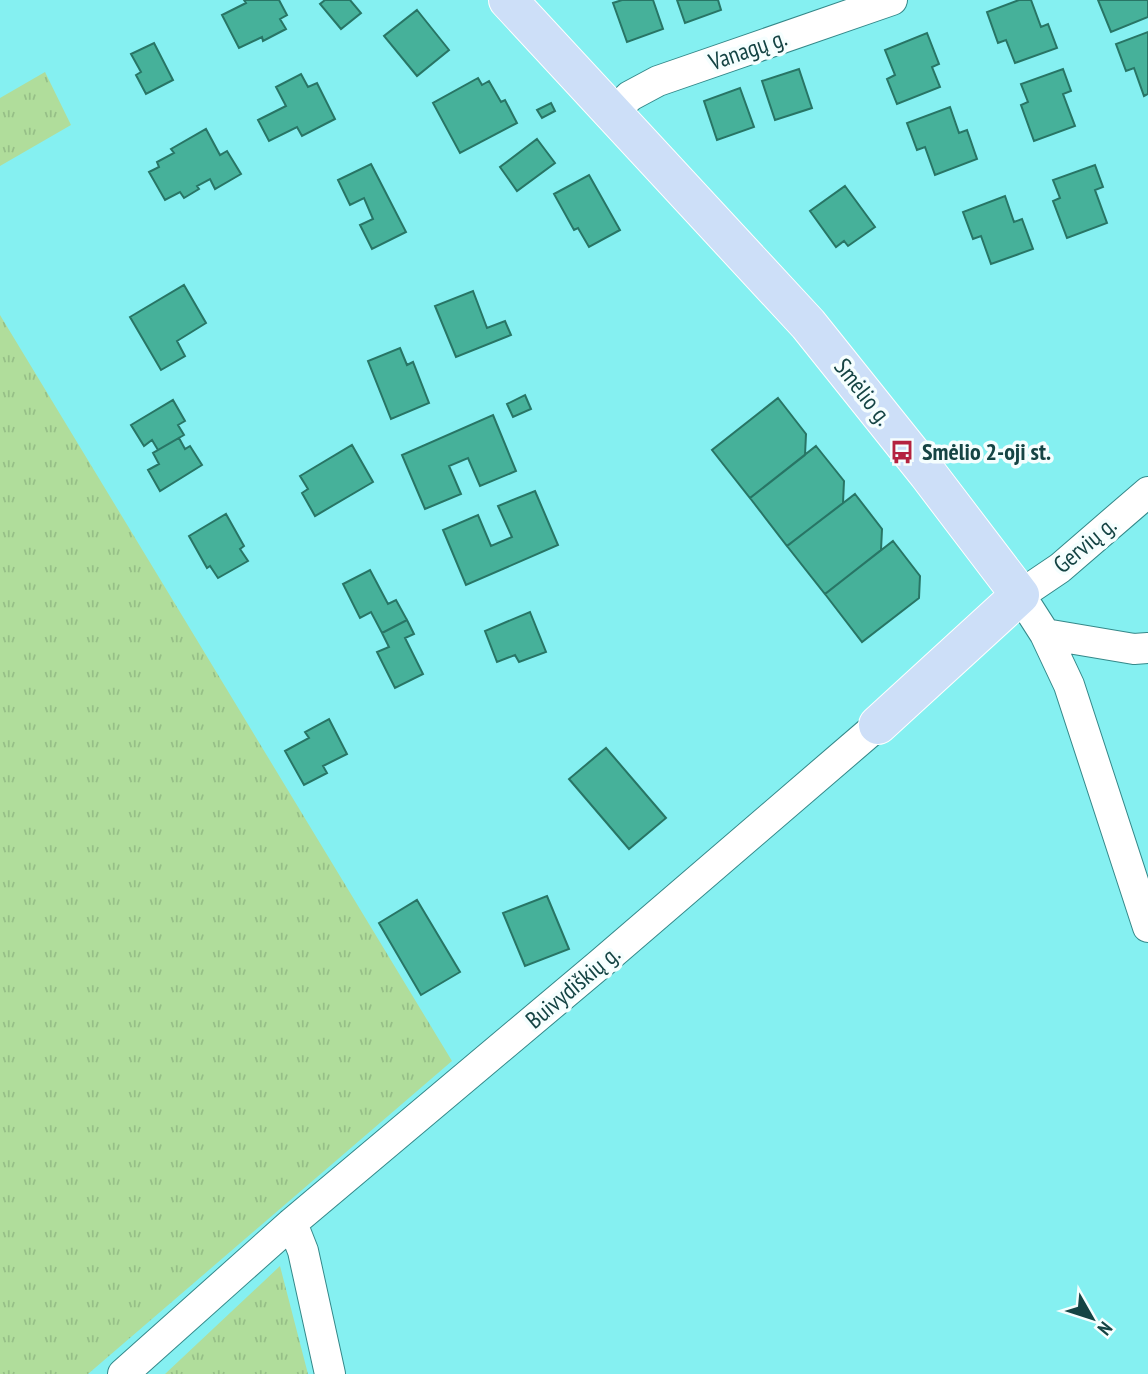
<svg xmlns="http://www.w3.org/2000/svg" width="1148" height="1374" font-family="'PT Sans Narrow',sans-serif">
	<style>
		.grass { fill: url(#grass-tufts) }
		.building { fill: #46b19a; stroke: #287565; stroke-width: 2 }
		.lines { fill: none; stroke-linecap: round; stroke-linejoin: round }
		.minor-casing { stroke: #348889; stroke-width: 32 }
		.major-casing { stroke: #fff; stroke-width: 40 }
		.minor { stroke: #fff; stroke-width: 30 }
		.major { stroke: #cddff8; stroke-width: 38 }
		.labels { text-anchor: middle; stroke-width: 7; stroke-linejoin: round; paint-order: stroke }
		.street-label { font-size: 24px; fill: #154444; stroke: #f5fefe }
		.poi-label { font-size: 24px; font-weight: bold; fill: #154444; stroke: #f5fefe; text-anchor: start }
	</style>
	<defs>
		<pattern id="grass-tufts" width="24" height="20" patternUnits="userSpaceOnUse" patternTransform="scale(1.75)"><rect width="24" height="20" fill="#b0dd9b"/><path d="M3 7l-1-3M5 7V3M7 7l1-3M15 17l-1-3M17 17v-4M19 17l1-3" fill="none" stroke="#96bf87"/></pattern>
	</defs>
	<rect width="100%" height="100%" fill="#85f0f1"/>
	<path class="grass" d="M45 72 71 125 0 166V98Z
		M0 315 452 1061 88 1374H0Z
		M280 1266 308 1374H165Z"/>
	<path class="building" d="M244 0H279L287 15 280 19 286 29 263 41 262 37 239 48 222 15 246 3Z
		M325 0H350L361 13 341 29 320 4Z
		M622 0H653L663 29 627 42 613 3Z
		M677 0H718L721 10 685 23Z
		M1019 0H1031L1041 27 1048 24 1057 48 1015 63 1006 40 998 43 987 12Z
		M1098 0H1148V17L1111 32Z
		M417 10 449 50 417 76 384 36Z
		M1148 32V94L1144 96 1134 68 1126 71 1116 44Z
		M927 33 939 64 932 67 940 87 897 104 887 79 895 75 885 50Z
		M154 43 173 80 146 94 136 75 141 72 131 54Z
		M799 69 812 108 775 120 762 81Z
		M1063 69 1071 91 1063 94 1075 126 1034 141 1021 105 1028 102 1021 84Z
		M301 74 308 87 317 83 335 119 302 136 297 127 269 141 258 120 286 106 276 87Z
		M478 78 482 85 489 81 501 102 505 100 517 123 460 153 433 103Z
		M740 88 754 127 717 140 704 101Z
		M551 103 555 111 542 118 537 110Z
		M950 107 959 133 967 130 977 159 935 175 925 147 917 150 907 123Z
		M206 129 220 155 227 151 241 174 215 189 210 179 197 186 199 189 184 198 180 192 165 200 149 172 159 167 157 162 174 153 171 149Z
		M537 139 555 163 517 191 500 167Z
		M371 164 406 232 372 249 360 225 373 219 364 198 350 205 338 180Z
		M1095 165 1103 187 1095 190 1107 223 1067 238 1053 201 1060 198 1053 180Z
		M589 175 620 230 589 247 578 228 574 230 554 194Z
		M845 186 875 227 848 246 844 241 836 247 810 211Z
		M1005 196 1014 222 1022 219 1033 249 991 264 981 236 973 239 963 212Z
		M184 285 206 323 177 341 185 356 161 370 130 317Z
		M473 291 487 328 505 321 511 335 456 357 435 306Z
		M400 348 407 365 413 362 429 403 391 419 368 361Z
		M525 395 531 409 513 417 507 404Z
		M778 398 806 434 805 455 750 498 712 450Z
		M173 400 185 421 178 425 184 435 158 450 152 440 144 446 131 425Z
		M493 415 516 471 480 486 468 458 449 466 461 494 425 509 402 455Z
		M179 438 185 449 190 446 202 465 160 491 148 470 159 464 153 453Z
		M352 445 373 482 315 516 302 493 308 489 300 476Z
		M816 446 844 481 843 503 787 546 750 498Z
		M535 491 558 545 466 585 443 530 478 515 491 546 512 537 498 506Z
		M855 494 882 529 881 550 825 594 787 546Z
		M226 514 244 546 240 549 248 561 218 578 210 566 207 568 189 536Z
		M893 541 920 576 919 598 862 642 825 594Z
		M370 570 388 604 396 600 407 620 382 633 371 612 360 618 343 584Z
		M530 612 546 652 519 662 515 655 497 662 485 631Z
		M407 620 414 634 405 638 423 674 395 688 377 652 389 647 382 633Z
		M329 719 347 754 323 766 327 773 304 785 285 751 309 738 305 732Z
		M606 748 666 818 629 849 569 779Z
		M547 896 569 949 525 966 503 913Z
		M417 900 460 972 421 995 379 923Z"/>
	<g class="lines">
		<g class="minor-casing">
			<path id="minor" d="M612 113 630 96 658 81 892 0
				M1148 492 1060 568 1020 595 1045 634 1069 685 1148 927
				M1045 634 1134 649 1148 648
				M292 1223 303 1251 330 1374
				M123 1374 292 1223 600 964 878 725"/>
		</g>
		<g class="major-casing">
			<path id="major" d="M508 0 808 324 928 474 1020 595 878 725"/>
		</g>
		<use href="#minor" class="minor"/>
		<use href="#major" class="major"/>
	</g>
	<defs>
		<g id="bus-bare" transform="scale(1.89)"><path d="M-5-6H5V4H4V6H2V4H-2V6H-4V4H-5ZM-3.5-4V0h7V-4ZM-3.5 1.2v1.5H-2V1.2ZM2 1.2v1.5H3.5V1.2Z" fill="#b4223f" stroke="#f5fefe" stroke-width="2.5" paint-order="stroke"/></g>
	</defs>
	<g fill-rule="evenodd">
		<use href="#bus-bare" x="902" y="452"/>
	</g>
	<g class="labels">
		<g class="street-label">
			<text transform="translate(748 50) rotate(-19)" y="8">Vanagų g.</text>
			<text transform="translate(863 392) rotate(52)" y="8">Smėlio g.</text>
			<text transform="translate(1085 545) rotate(-40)" y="8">Gervių g.</text>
			<text transform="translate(573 987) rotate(-40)" y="8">Buivydiškių g.</text>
		</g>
		<g class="poi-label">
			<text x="922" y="460">Smėlio 2-oji st.</text>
		</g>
	</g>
	<g transform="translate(1092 1318) rotate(129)" stroke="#f5fefe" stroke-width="5" paint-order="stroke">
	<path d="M0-5L12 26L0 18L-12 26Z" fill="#154444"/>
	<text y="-10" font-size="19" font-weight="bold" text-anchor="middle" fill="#154444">N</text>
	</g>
</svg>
